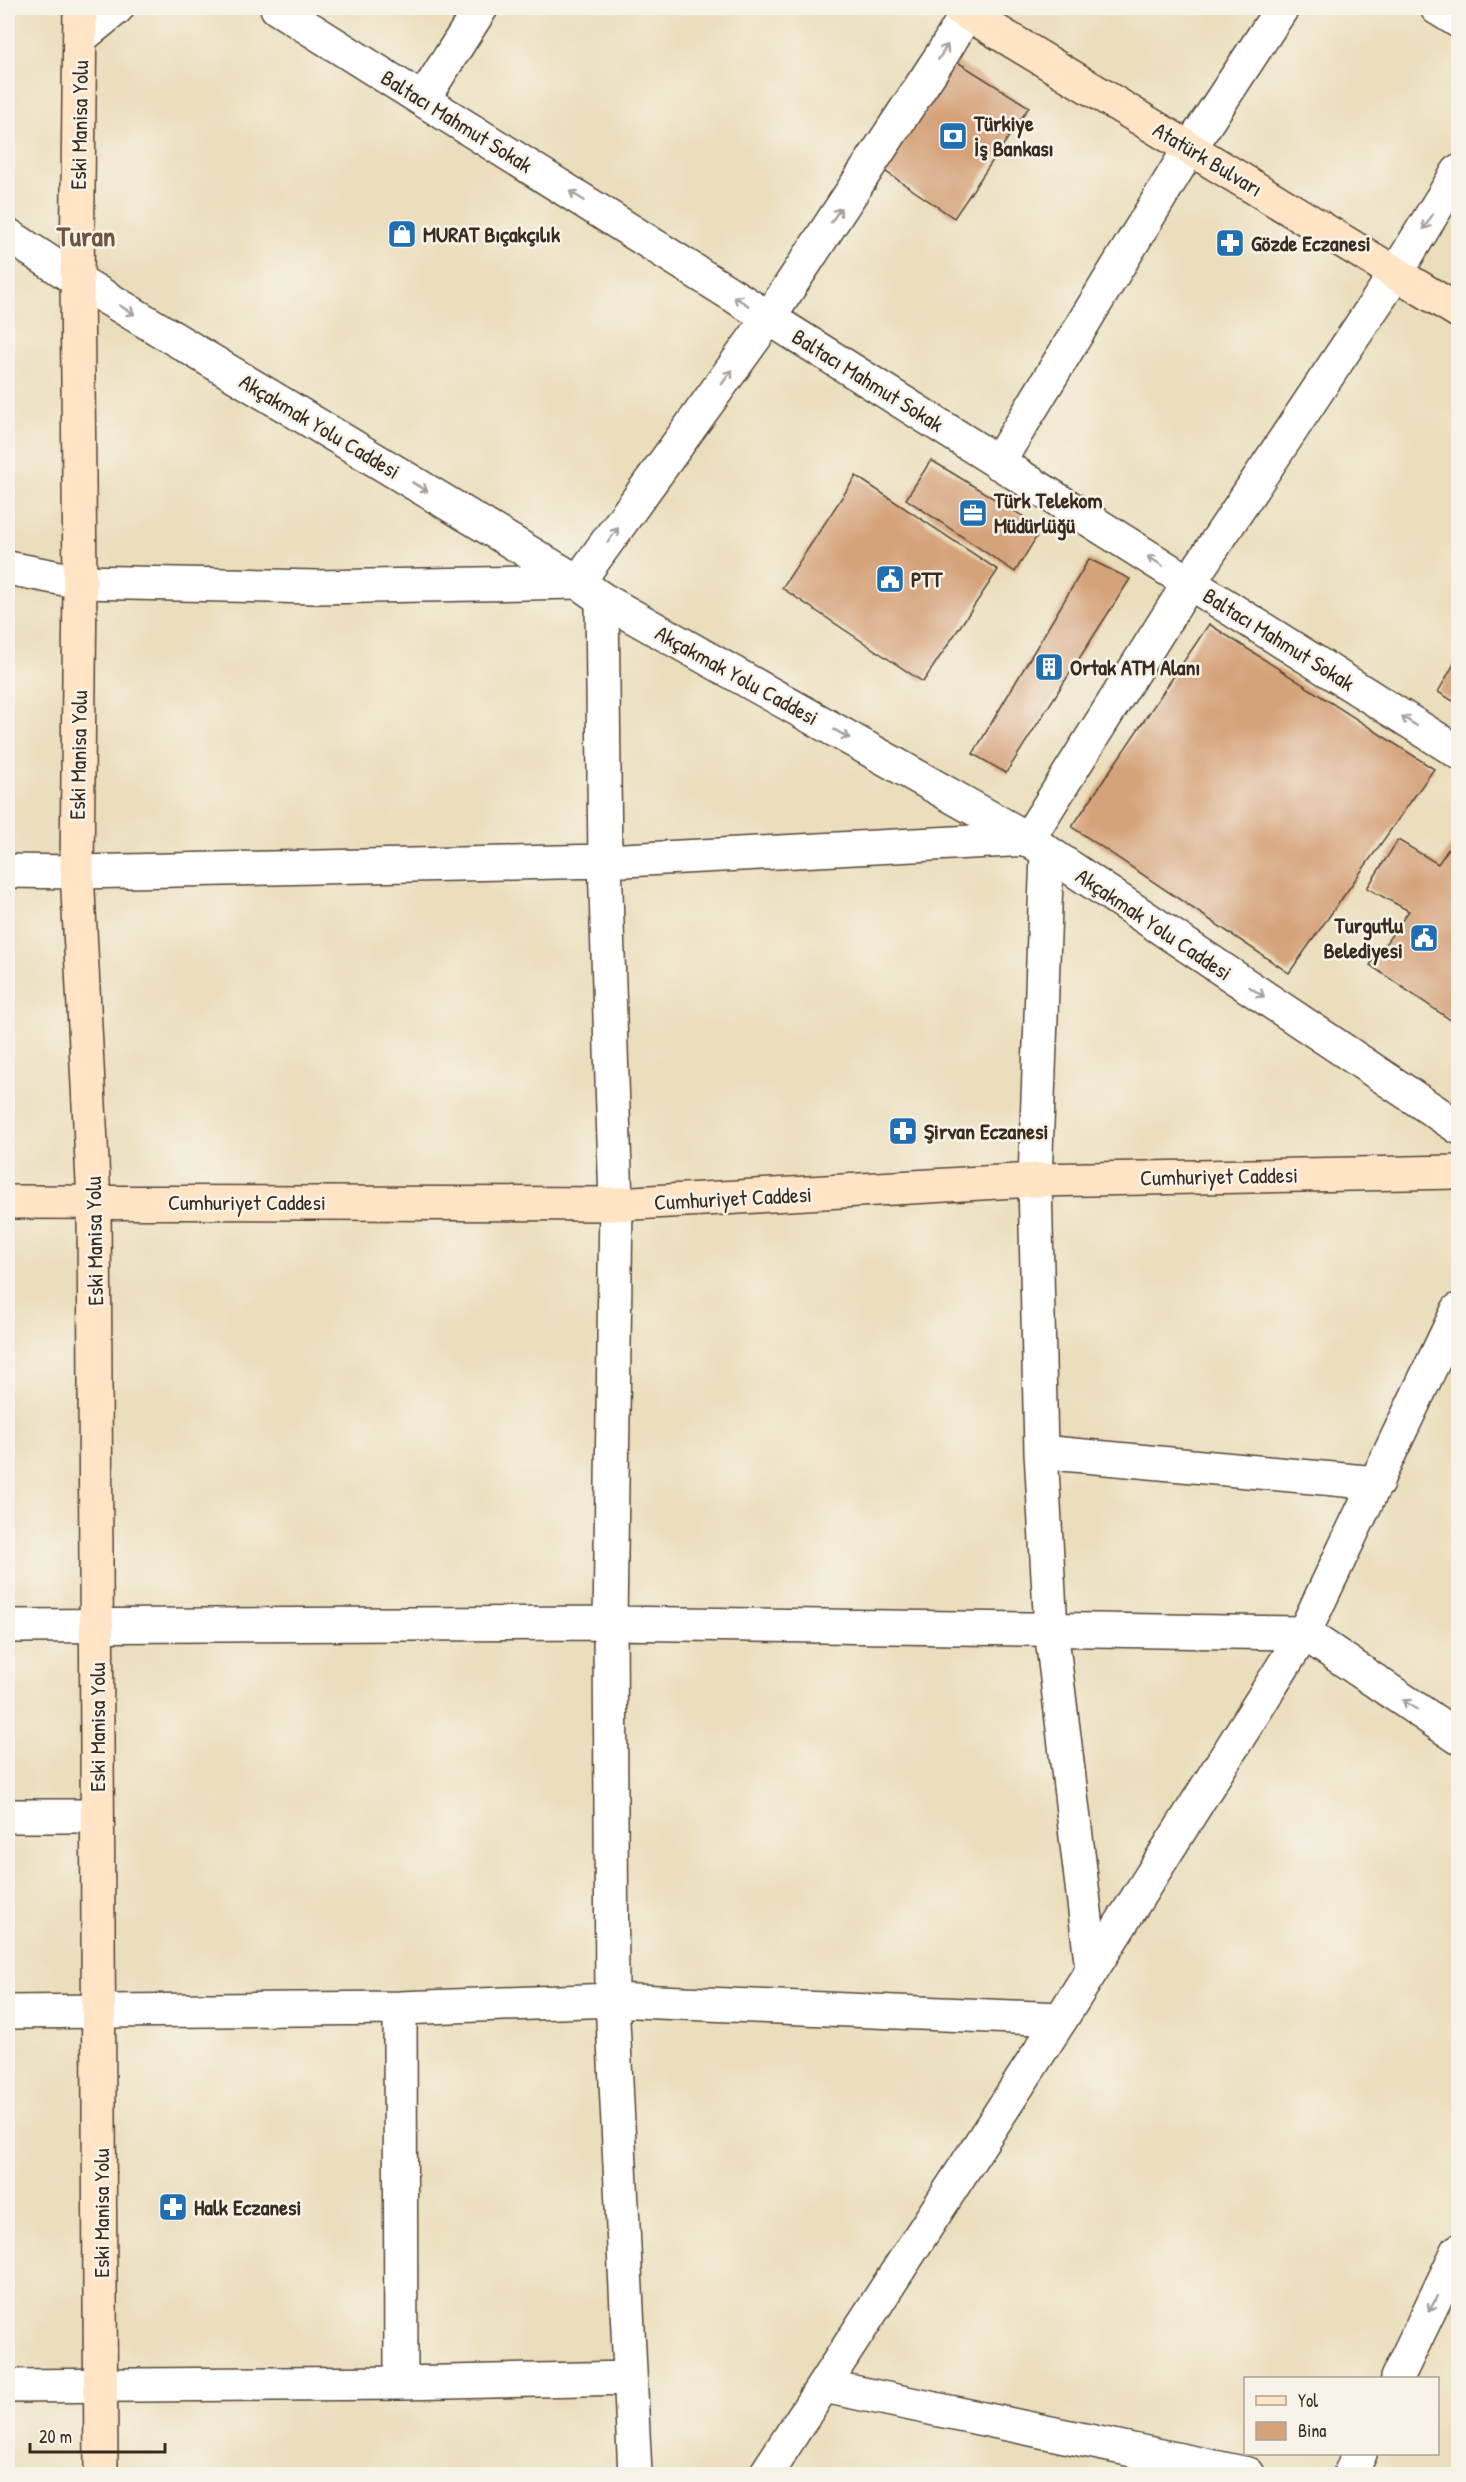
<svg xmlns="http://www.w3.org/2000/svg" width="1466" height="2482" font-family="'Patrick Hand',sans-serif">
	<style>
		.building { fill: #d5a37a }
		.lines { fill: none; stroke-linecap: round; stroke-linejoin: round }
		.minor-casing { stroke: #554536; stroke-width: 36 }
		.tertiary-casing { stroke: #554536; stroke-width: 36 }
		.secondary-casing { stroke: #554536; stroke-width: 36 }
		.minor { stroke: #fff; stroke-width: 33 }
		.tertiary { stroke: #fff; stroke-width: 33 }
		.secondary { stroke: #ffe4c6; stroke-width: 33 }
		.oneway { stroke: #a79f9a }
		.labels { text-anchor: middle; stroke-width: 5; stroke-linejoin: round; paint-order: stroke }
		.street-label { font-size: 22px; fill: #3b2a1e; stroke: #f7f3e8 }
		.poi-label { font-size: 22px; font-weight: bold; fill: #3b2a1e; stroke: #f7f3e8; text-anchor: start }
		.district-label { font-size: 28px; font-weight: bold; fill: #71543e; stroke: #f7f3e8 }
	</style>
	<rect width="100%" height="100%" fill="#f7f3e8"/>
	<filter id="ink" filterUnits="userSpaceOnUse"><feTurbulence type="fractalNoise" baseFrequency=".0167" numOctaves="2"/><feDisplacementMap in="SourceGraphic" scale="12" xChannelSelector="R" yChannelSelector="G"/><feConvolveMatrix kernelMatrix="1 2 1 2 8 2 1 2 1" color-interpolation-filters="sRGB"/></filter>
	<filter id="wash" filterUnits="userSpaceOnUse"><feTurbulence type="fractalNoise" baseFrequency=".008" numOctaves="4" result="noise"/><feDisplacementMap in="SourceGraphic" scale="24" xChannelSelector="R" yChannelSelector="G"/><feGaussianBlur stdDeviation="1.35" result="paint"/><feColorMatrix in="noise" values="0 0 0 0 0 0 0 0 0 0 0 0 0 0 0 0 0 1.4 0 .05"/><feComposite in="paint" operator="in"/></filter>
	<g filter="url(#wash)">
		<rect width="100%" height="100%" fill="#ebdebc"/>
		<g id="blocks">
			<path class="building" d="M951 58 1029 107 954 218 876 165Z
				M931 460 1042 528 1015 572 906 499Z
				M856 476 998 570 923 682 782 588Z
				M1089 559 1130 579 1006 773 973 754Z
				M1209 624 1434 769 1289 973 1072 827Z
				M1458 657V704L1438 692Z
				M1458 835V1025L1370 965 1409 911 1367 888 1398 840 1438 864Z"/>
		</g>
	</g>
	<g filter="url(#ink)">
		<use href="#blocks" fill-opacity="0" stroke="#554536" stroke-width="1.5"/>
		<g class="lines">
			<g class="minor-casing">
				<path id="minor" d="M277 8 1458 752
					M1437 8 1458 21
					M80 38 117 8
					M423 99 481 8
					M998 463 1190 148 1282 8
					M8 568 80 582 317 587 578 582 769 318 943 53 970 8
					M602 599 605 861 616 1204 610 1623 612 2000 635 2474
					M1047 853 1035 1180 1041 1452 1051 1629 1092 1969
					M8 871 77 872 605 861 1028 839 1189 583 1396 273 1458 172
					M1041 1452 1377 1483
					M8 1626 610 1623 1304 1633 1458 1737
					M8 1816H96
					M400 2008 401 2383
					M8 2012 400 2008 612 2000 1061 2019
					M1397 2378 1458 2251
					M8 2386 401 2383 630 2378
					M824 2386 1248 2474
					M1350 2474 1360 2454"/>
			</g>
			<g class="tertiary-casing">
				<path id="tertiary" d="M8 235 77 280 578 582 602 599 1028 839 1458 1127
					M766 2474 1061 2019 1304 1633 1458 1310"/>
			</g>
			<g class="secondary-casing">
				<path id="secondary" d="M80 8 77 280 80 582 77 872 94 1201 101 2474
					M958 8 1458 311
					M8 1202 616 1204 1035 1180 1458 1172"/>
			</g>
			<use href="#minor" class="minor"/>
			<use href="#tertiary" class="tertiary"/>
			<use href="#secondary" class="secondary"/>
		</g>
		<defs><path id="oneway-shaft" d="M-6 0H5M1.5-3L5.5 0L1.5 3" fill="none" stroke-width="1.6" stroke-linecap="round" stroke-linejoin="round" transform="scale(1.5)"/></defs>
		<g class="oneway">
			<use href="#oneway-shaft" transform="translate(943 52) rotate(-58)"/>
			<use href="#oneway-shaft" transform="translate(577 196) rotate(-148)"/>
			<use href="#oneway-shaft" transform="translate(836 215) rotate(-57)"/>
			<use href="#oneway-shaft" transform="translate(1428 222) rotate(122)"/>
			<use href="#oneway-shaft" transform="translate(741 301) rotate(-148)"/>
			<use href="#oneway-shaft" transform="translate(127 310) rotate(31)"/>
			<use href="#oneway-shaft" transform="translate(727 377) rotate(-54)"/>
			<use href="#oneway-shaft" transform="translate(420 487) rotate(31)"/>
			<use href="#oneway-shaft" transform="translate(613 535) rotate(-54)"/>
			<use href="#oneway-shaft" transform="translate(1155 561) rotate(-148)"/>
			<use href="#oneway-shaft" transform="translate(1409 721) rotate(-148)"/>
			<use href="#oneway-shaft" transform="translate(842 734) rotate(29)"/>
			<use href="#oneway-shaft" transform="translate(1257 992) rotate(34)"/>
			<use href="#oneway-shaft" transform="translate(1410 1705) rotate(-146)"/>
			<use href="#oneway-shaft" transform="translate(1433 2304) rotate(116)"/>
		</g>
	</g>
	<defs>
		<g id="bank-square" transform="scale(1.5)"><rect x="-9" y="-9" width="18" height="18" rx="4" fill="#1f6fb2" stroke="#f7f3e8"/><path d="M-6-4H6V4H-6ZM0-2.3a2.3 2.3 0 1 0 0 4.6a2.3 2.3 0 1 0 0-4.6Z" fill="#fff"/></g>
		<g id="shop-square" transform="scale(1.5)"><rect x="-9" y="-9" width="18" height="18" rx="4" fill="#1f6fb2" stroke="#f7f3e8"/><path d="M-5-2.5h2.3a2.7 3.5 0 0 1 5.4 0H5L5.5 6h-11ZM-1.5-2.5h3a1.5 2.3 0 0 0-3 0Z" fill="#fff"/></g>
		<g id="pharmacy-square" transform="scale(1.5)"><rect x="-9" y="-9" width="18" height="18" rx="4" fill="#1f6fb2" stroke="#f7f3e8"/><path d="M-2-6h4v4h4v4h-4v4h-4v-4h-4v-4h4Z" fill="#fff"/></g>
		<g id="office-square" transform="scale(1.5)"><rect x="-9" y="-9" width="18" height="18" rx="4" fill="#1f6fb2" stroke="#f7f3e8"/><path d="M-6-3h4V-5.5h4V-3h4V5H-6ZM-1-4.5V-3h2v-1.5ZM-6 0V1H6V0Z" fill="#fff"/></g>
		<g id="civic-square" transform="scale(1.5)"><rect x="-9" y="-9" width="18" height="18" rx="4" fill="#1f6fb2" stroke="#f7f3e8"/><path d="M-.6-6.5H3V-4.5H.6V-3L4-1V1h2V6H-6V1h2V-1L-.6-3ZM-1.2 2.5V6h2.4V2.5Z" fill="#fff"/></g>
		<g id="building-square" transform="scale(1.5)"><rect x="-9" y="-9" width="18" height="18" rx="4" fill="#1f6fb2" stroke="#f7f3e8"/><path d="M-4-6H4V6H1V3H-1V6H-4ZM-2.5-4.3h1.7v1.8h-1.7ZM.8-4.3h1.7v1.8H.8ZM-2.5-1h1.7V.8h-1.7ZM.8-1h1.7V.8H.8Z" fill="#fff"/></g>
	</defs>
	<g fill-rule="evenodd">
		<use href="#bank-square" x="953" y="136"/>
		<use href="#shop-square" x="402" y="234"/>
		<use href="#pharmacy-square" x="1230" y="243"/>
		<use href="#office-square" x="973" y="513"/>
		<use href="#civic-square" x="890" y="579"/>
		<use href="#building-square" x="1049" y="667"/>
		<use href="#civic-square" x="1424" y="938"/>
		<use href="#pharmacy-square" x="903" y="1131"/>
		<use href="#pharmacy-square" x="173" y="2207"/>
	</g>
	<g class="labels">
		<g class="street-label">
			<text transform="translate(457 121) rotate(32)" y="8">Baltacı Mahmut Sokak</text>
			<text transform="translate(79 125) rotate(-89)" y="8">Eski Manisa Yolu</text>
			<text transform="translate(1208 159) rotate(31)" y="8">Atatürk Bulvarı</text>
			<text transform="translate(868 380) rotate(32)" y="8">Baltacı Mahmut Sokak</text>
			<text transform="translate(320 426) rotate(31)" y="8">Akçakmak Yolu Caddesi</text>
			<text transform="translate(1279 639) rotate(32)" y="8">Baltacı Mahmut Sokak</text>
			<text transform="translate(737 675) rotate(29)" y="8">Akçakmak Yolu Caddesi</text>
			<text transform="translate(78 755) rotate(-89)" y="8">Eski Manisa Yolu</text>
			<text transform="translate(1154 924) rotate(34)" y="8">Akçakmak Yolu Caddesi</text>
			<text transform="translate(1219 1176) rotate(-1)" y="8">Cumhuriyet Caddesi</text>
			<text transform="translate(733 1198) rotate(-3)" y="8">Cumhuriyet Caddesi</text>
			<text x="247" y="1210">Cumhuriyet Caddesi</text>
			<text transform="translate(94 1241) rotate(-91)" y="8">Eski Manisa Yolu</text>
			<text transform="translate(97 1727) rotate(-90)" y="8">Eski Manisa Yolu</text>
			<text transform="translate(101 2213) rotate(-90)" y="8">Eski Manisa Yolu</text>
		</g>
		<g class="poi-label">
			<text x="974" y="131">Türkiye<tspan x="974" dy="25">İş Bankası</tspan></text>
			<text x="423" y="242">MURAT Bıçakçılık</text>
			<text x="1251" y="251">Gözde Eczanesi</text>
			<text x="994" y="508">Türk Telekom<tspan x="994" dy="25">Müdürlüğü</tspan></text>
			<text x="911" y="587">PTT</text>
			<text x="1070" y="675">Ortak ATM Alanı</text>
			<text x="1403" y="933" text-anchor="end">Turgutlu<tspan x="1403" dy="25">Belediyesi</tspan></text>
			<text x="924" y="1139">Şirvan Eczanesi</text>
			<text x="194" y="2215">Halk Eczanesi</text>
		</g>
		<g class="district-label">
			<text x="86" y="246">Turan</text>
		</g>
	</g>
	<rect width="1466" height="2482" fill="none" stroke="#f7f3e8" stroke-width="30"/>
	<rect x="1244" y="2377" width="195" height="78" fill="#f7f3e8" stroke="#aca397" stroke-width="1.5"/>
	<rect x="1256" y="2396" width="30" height="9" fill="#ffe4c6" stroke="#aca397" stroke-width="1.5"/>
	<text x="1298" y="2407" font-size="18" fill="#3b2a1e">Yol</text>
	<rect x="1256" y="2422" width="30" height="18" fill="#d5a37a" stroke="#aca397" stroke-width="1.5"/>
	<text x="1298" y="2437" font-size="18" fill="#3b2a1e">Bina</text>
	<path d="M30 2443v9h135v-9" fill="none" stroke="#3b2a1e" stroke-width="3"/>
	<text x="39" y="2443" font-size="18" fill="#3b2a1e" stroke="#f7f3e8" stroke-width="4.5" paint-order="stroke">20 m</text>
</svg>
